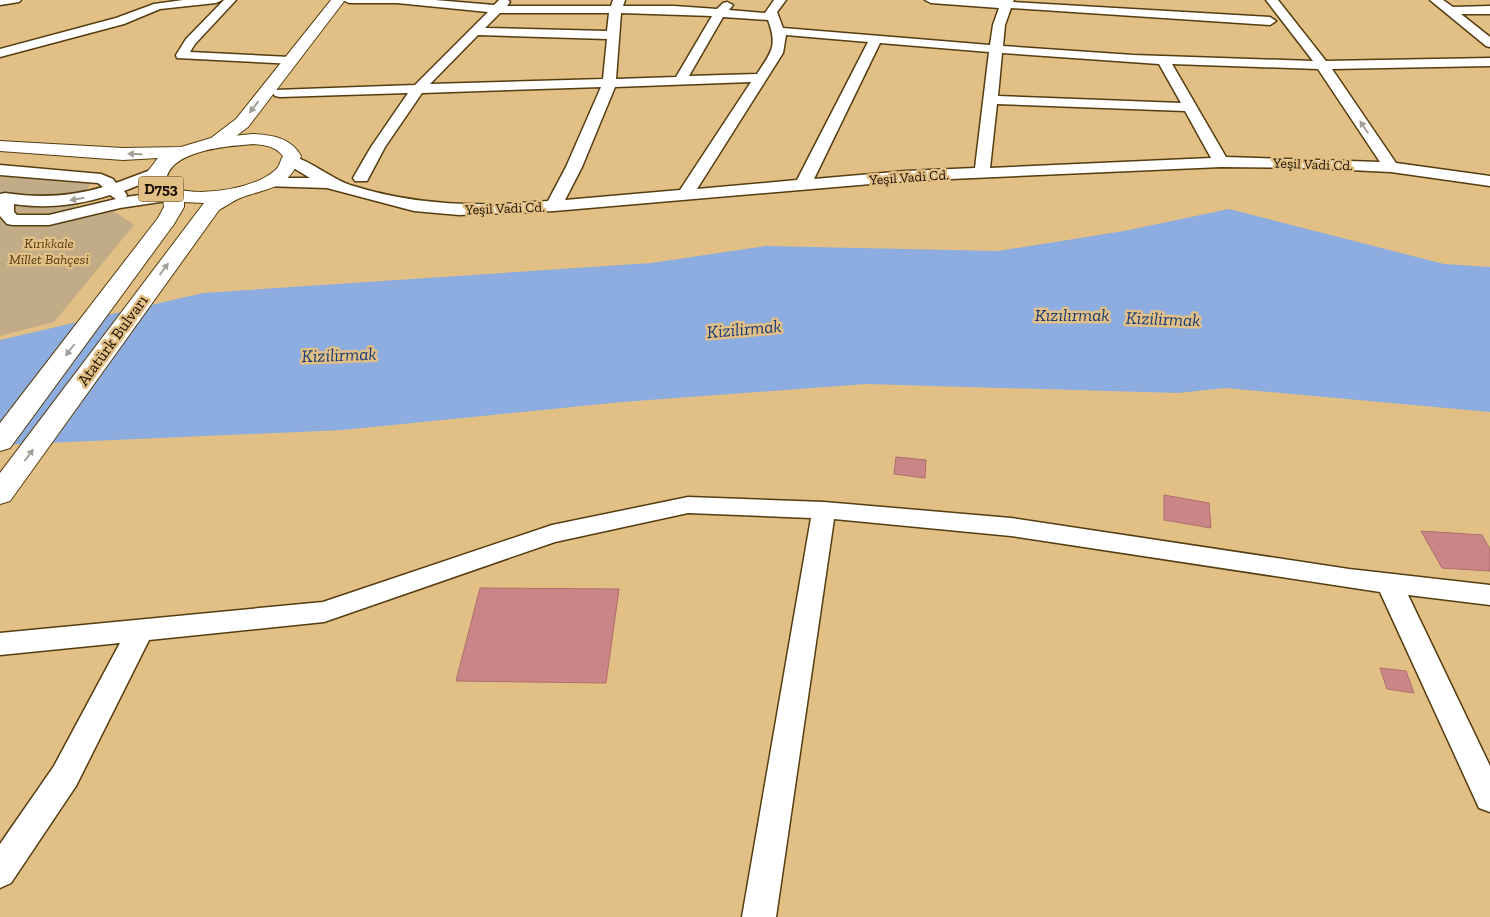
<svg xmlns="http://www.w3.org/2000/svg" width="1490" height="917" font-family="'Zilla Slab',serif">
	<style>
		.green { fill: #c2ac88 }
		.water { fill: #8dace0 }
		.building { fill: #ca8686; stroke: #af6d6d }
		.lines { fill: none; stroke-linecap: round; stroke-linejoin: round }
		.minor-casing { stroke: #543d10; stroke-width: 3 }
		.major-casing { stroke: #543d10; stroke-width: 2 }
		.highway-casing { stroke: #543d10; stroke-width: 2 }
		.minor { fill: #fff; fill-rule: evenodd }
		.major { fill: #fff; fill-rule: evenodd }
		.highway { fill: #fff; fill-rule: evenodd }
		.oneway { fill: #a39f99 }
		.labels { text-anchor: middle; stroke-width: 5; stroke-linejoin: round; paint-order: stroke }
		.far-street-label { font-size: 14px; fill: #1a0e00; stroke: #e1bf85 }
		.far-park-label { font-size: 14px; font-style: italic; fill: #533c0e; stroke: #e1bf85 }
		.shield { fill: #e1bf85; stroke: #564328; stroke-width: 1 }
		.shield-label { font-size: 15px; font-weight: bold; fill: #1a0e00 }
		.street-label { font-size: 16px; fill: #1a0e00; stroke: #e1bf85 }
		.water-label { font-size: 18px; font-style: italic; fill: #173c7a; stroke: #e1bf85 }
	</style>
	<rect width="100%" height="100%" fill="#e1bf85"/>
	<path class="green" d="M0 177 78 181 90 184 85 192 68 199 84 217 112 210 134 225 54 322 0 336Z"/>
	<path class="water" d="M1229 209 1444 264 1490 267V412L1226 388 1178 393 866 384 622 402 343 430 0 445V340L203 293 651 263 766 246 998 251 1124 231Z"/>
	<path class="building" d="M896 457 926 460 925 478 894 474Z
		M1164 495 1209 503 1211 528 1164 520Z
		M1421 531 1482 535 1490 549V571L1442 568Z
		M480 588 619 589 606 683 456 681Z
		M1380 668 1406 671 1414 693 1387 689Z"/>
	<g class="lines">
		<g class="minor-casing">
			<path id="minor" d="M0 0H21L19 2 0 5Z
				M183 0H222L216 3 160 9 124 24 0 57V49L116 18 154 4Z
				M224 0H236L195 44 190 52 290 57 296 61 295 64 177 58 176 55 186 39Z
				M343 0H435L494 5 499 0H508L510 2 507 6H611L613 0H625L623 6H674L717 9 723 3 727 2 733 5 729 10 765 13 774 0H786L777 12 783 28 990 45 993 25 999 8 931 3 925 0H1014L1013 2 1270 17 1276 21 1270 25 1011 8 1005 25 1003 46 1133 55 1313 61 1266 0H1278L1326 61 1490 58V66L1332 69 1396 163 1490 176V186L1391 172 1308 168 1221 167 906 181 554 211 459 215 414 211 327 188 263 186 261 183 263 180 269 178H310L287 164 284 161 287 158 292 156C313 162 330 178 350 185 415 206 481 207 548 201L566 167 601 87 422 93 385 147 367 181H355L353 178 371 147 408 93 280 97 275 96 273 93 275 90 415 85 488 12 397 3H349ZM500 13H609L607 31 485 28ZM621 13 712 16 676 77 616 79ZM723 17 768 20C778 47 771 52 757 74L689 76ZM478 35 607 39 603 79 430 84ZM786 35 868 42 797 180 697 189 783 53ZM880 43 989 52 975 168 906 171 814 179ZM1002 53 1159 64 1181 103 998 96ZM1172 64 1318 69 1380 162 1226 157ZM751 82 680 190 565 200 582 167 615 87ZM997 104 1185 111 1211 158 990 168Z
				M1430 0H1443L1453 7 1490 6V14H1461L1490 37V47L1486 46Z
				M0 165 101 174 113 179 116 183 156 168 162 170 164 173 162 176 124 191 127 195 126 197 173 190 179 192 181 195 179 198 173 200 120 208 49 225H13L7 224 0 216V194L5 193C39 198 70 197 103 187L98 183 0 175ZM110 195 116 199 49 215H17L14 212V204C46 209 79 205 110 195Z
				M688 497 824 502 1011 518 1349 569 1490 585V605L1408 595 1490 766V812L1479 808 1380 592 1011 536 834 519 776 917H742L811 518 688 513 555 542 324 622 149 640 76 786 11 883 0 888V844L54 766 120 643 0 655V633L323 602 552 525Z"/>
		</g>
		<g class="major-casing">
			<path id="major" d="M331 0H345L248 127 223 146 217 147 211 146 208 142 211 138 236 119Z"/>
		</g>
		<g class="highway-casing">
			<path id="highway" d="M253 134C273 135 291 138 301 156 288 190 269 187 240 198 233 201 226 206 219 210L10 501 0 504V473L204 203 184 202V207L174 224 10 448 0 451V423L158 218 164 207 163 196 146 183 148 171 158 158 123 160 0 151V141L123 148 181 147 211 138ZM253 144C265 145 275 146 283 156 281 159 280 164 278 167 262 188 199 198 175 188 172 186 169 183 166 181 169 150 228 146 253 144Z"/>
		</g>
		<use href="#minor" class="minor"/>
		<use href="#major" class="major"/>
		<use href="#highway" class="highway"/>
	</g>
	<defs><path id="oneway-solid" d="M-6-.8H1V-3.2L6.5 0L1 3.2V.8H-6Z" transform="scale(1.25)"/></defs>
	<g class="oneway">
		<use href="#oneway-solid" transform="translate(254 107) rotate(128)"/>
		<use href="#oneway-solid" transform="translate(1364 127) rotate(-124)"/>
		<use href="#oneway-solid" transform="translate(135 154) rotate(-179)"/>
		<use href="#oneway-solid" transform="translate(77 199) rotate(170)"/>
		<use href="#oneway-solid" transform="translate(164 269) rotate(-54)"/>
		<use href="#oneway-solid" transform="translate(70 350) rotate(127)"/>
		<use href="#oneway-solid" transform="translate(29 455) rotate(-54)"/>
	</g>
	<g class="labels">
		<g class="far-street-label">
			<text transform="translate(1313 164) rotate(2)" y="5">Yeşil Vadi Cd.</text>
			<text transform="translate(909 177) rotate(-4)" y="5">Yeşil Vadi Cd.</text>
			<text transform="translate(505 208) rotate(-2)" y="5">Yeşil Vadi Cd.</text>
		</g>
		<g class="far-park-label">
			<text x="49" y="248">Kırıkkale<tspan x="49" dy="16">Millet Bahçesi</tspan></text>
		</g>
		<rect class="shield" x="138.5" y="176.5" width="45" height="25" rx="4"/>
		<g class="shield-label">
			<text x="161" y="194">D753</text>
		</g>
		<g class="street-label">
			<text transform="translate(112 340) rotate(-54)" y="6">Atatürk Bulvarı</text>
		</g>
		<g class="water-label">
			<text x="1072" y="321">Kızılırmak</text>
			<text transform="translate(1163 319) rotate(2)" y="6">Kizilirmak</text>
			<text transform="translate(744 329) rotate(-5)" y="6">Kizilirmak</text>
			<text transform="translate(339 355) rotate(-2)" y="6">Kizilirmak</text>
		</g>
	</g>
</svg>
